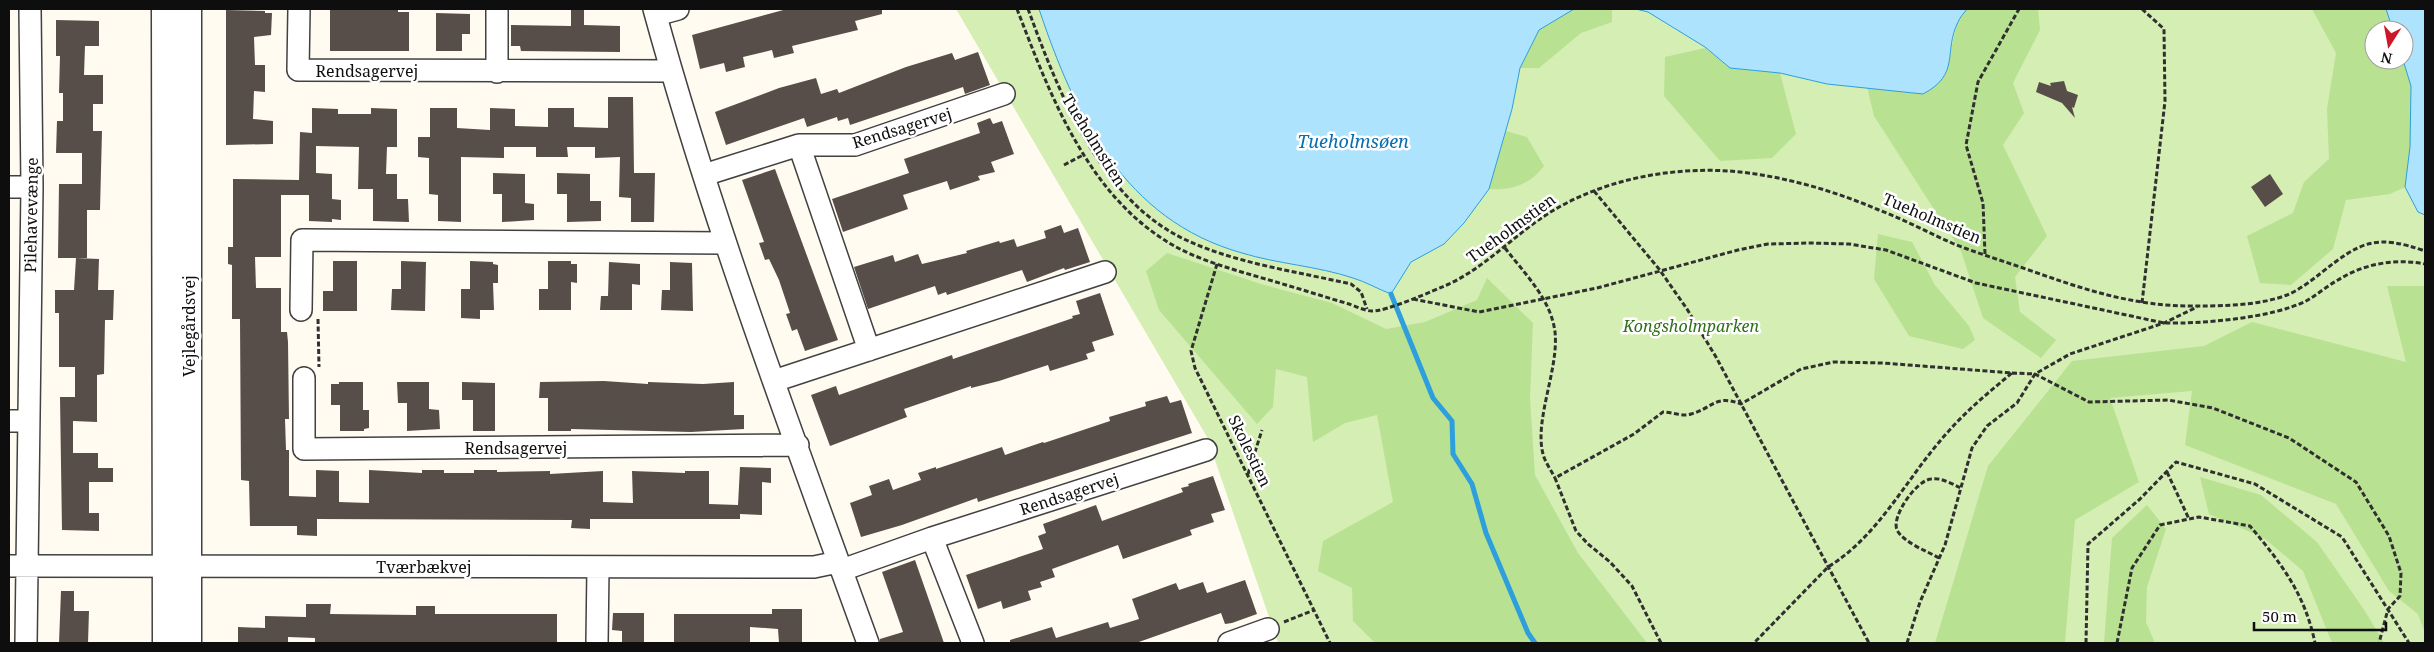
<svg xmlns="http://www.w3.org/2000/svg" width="2434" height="652" font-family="'Noto Serif',serif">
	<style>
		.green { fill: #d5eeb4; fill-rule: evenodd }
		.forest { fill: #b9e192 }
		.water { fill: #aee3fd; stroke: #2d9fdc }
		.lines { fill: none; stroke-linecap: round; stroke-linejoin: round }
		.stream { stroke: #2d9fdc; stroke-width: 5 }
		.building { fill: #584e49 }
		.minor-casing { stroke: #414141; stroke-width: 24 }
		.tertiary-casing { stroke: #414141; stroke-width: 29 }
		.path { stroke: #303030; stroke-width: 3; stroke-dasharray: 5 2.5; stroke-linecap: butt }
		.minor { stroke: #fff; stroke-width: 21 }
		.tertiary { stroke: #fff; stroke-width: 26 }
		.labels { text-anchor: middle; stroke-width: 5; stroke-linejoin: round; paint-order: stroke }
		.street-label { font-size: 16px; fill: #0e0e0e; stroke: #fff }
		.park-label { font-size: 16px; font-style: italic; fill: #2d6e17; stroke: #fff }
		.water-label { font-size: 18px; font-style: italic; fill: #096eae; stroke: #fff }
	</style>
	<rect width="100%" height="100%" fill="#fffbf0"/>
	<path class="green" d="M956 9H2425V643H1278L1207 437ZM2374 30H2404V60H2374Z"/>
	<path class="forest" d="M1574 9H1612V22L1581 33 1539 68H1520L1539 30Z
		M1967 9H2038L2040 30 2013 83 2024 113 2003 145 2047 236 2015 277 2020 312 2056 340 2041 358 1983 318 1961 251 1874 116 1867 87 1923 94 1946 74 1957 22Z
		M2312 9H2386L2393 30H2374V60H2403L2411 86 2410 147 2405 187 2390 194 2346 200 2333 249 2291 285 2260 283 2247 236 2293 213 2304 182 2329 159 2327 109 2336 53Z
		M1705 48 1730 68 1780 73 1796 134 1772 158 1720 161 1664 96 1665 57Z
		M1506 131 1527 137 1544 166C1531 184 1511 191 1489 189Z
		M1878 234 1912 242 1935 285 1969 326 1975 340 1963 349 1909 336 1874 279Z
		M1167 253 1261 284 1332 303 1386 329 1425 322 1477 300 1487 278 1533 323 1530 399 1535 475 1578 553 1647 643H1375L1353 621 1352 588 1318 571 1323 541 1393 502 1377 415 1345 423 1313 442 1307 377 1276 369 1273 407 1257 424 1159 310 1146 271Z
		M2387 286H2425V633L2418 614 2389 591 2336 504 2185 445 2192 391 2110 398 2139 482 2075 520 2065 643H1935L1988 466 2072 361 2204 346 2252 322 2406 362Z
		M2200 477 2261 495 2317 542 2365 611 2384 643H2332L2303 571 2264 538 2209 514Z
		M2147 505 2166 529 2147 587 2146 622 2155 643H2104L2112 538Z"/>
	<path class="water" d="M1039 9H1574L1539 30 1520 68 1512 109 1489 189 1464 223 1444 244 1411 262 1391 294C1378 289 1366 282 1353 278 1317 266 1278 264 1242 253 1124 220 1075 116 1039 9Z
		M1636 9H1967C1964 13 1960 17 1958 22 1943 52 1961 74 1923 94L1827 84 1780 73 1730 68 1705 47 1648 12Z
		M2386 9H2425V215L2418 212 2405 187 2410 147 2411 86 2403 60 2404 30H2393Z"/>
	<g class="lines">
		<path class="stream" d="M1391 294 1433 398 1452 421 1453 454 1472 484 1486 533 1528 633 1535 643"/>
	</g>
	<path class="building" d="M330 9H398V12H409V51H330Z
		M571 9H584V25L620 26V52L521 51 520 46H511V25L571 26Z
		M787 9H882V14L855 21 858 30 792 46 794 53 774 58 772 50 743 57 745 67 726 72 724 63 700 69 692 35Z
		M226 10 265 11V13H272L271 35 254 37 255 65H265V92L254 91 253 119 273 121V144L226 145Z
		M436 13 470 14V34H462V51H436Z
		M56 20 99 21V46H85L84 75H103V104H93V131H102L100 210H87V258H58L59 184H82V153H56L57 121H63V93H59L60 56H56Z
		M978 52 990 85 965 94 963 87 850 125 848 118 838 121 837 117 807 127 804 118 726 145 715 112 779 88 816 78 821 94 837 89 839 93 906 67 952 53 955 60Z
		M2064 81 2067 91 2078 95 2074 108 2072 107 2075 118 2062 103 2036 92 2039 82 2051 86 2050 83Z
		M608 97H633L634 173H655L654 222H631V198L619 197 620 157 595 158V147H567L568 157H536V147H504V158L461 157V222L438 221V195L429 194V158L418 157V137H430V108H457V128L490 130V108L515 109V126L548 127V108H574V127L608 128Z
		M312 108 338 109V114H371V108L397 109V147H387L386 174H397V199H408L409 222 373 221V189H358L359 147 316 146V173L332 174V199L341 200V220L332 219V222L309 221V195H281V257H255L256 288H281V332H287L288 342 289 419H285L286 450H289V496L316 497V470L339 471V502L369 503V470L422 473V470H444V473H474V470H497V472L550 471V474L603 471V502L633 503 632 471 685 473V471H709V504L738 505 740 467 771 468V483L762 482V515L740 514V519H590V529L571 528 572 520 317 519V536L297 535V526H250L249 481 241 480 240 319H232V265L228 264V247H233V179L299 180 300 132 312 133Z
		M990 118 993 124 1002 121 1014 154 991 162 995 172 978 176 980 180 950 190 947 181 903 195 908 209 843 232 832 199 909 173 904 159 980 133 977 123Z
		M775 169 838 340 805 351 797 329 792 331 786 314 790 313 779 280 769 259 765 260 759 243 764 242 742 180Z
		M493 173 525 174V203L534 204V220L502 222V194H493Z
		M557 173 590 174V201H601V221L567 222V194H557Z
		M2270 174 2283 194 2265 207 2251 187Z
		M1061 225 1064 233 1078 228 1090 262 1065 270 1064 268 1027 282 1022 270 947 295 946 292 938 295 935 286 868 309 854 267 893 255 895 262 918 254 922 264 967 253 966 251 999 241 1000 243 1014 239 1017 247 1046 238 1044 231Z
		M76 258 99 259 98 290H114L113 320H105L104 374 97 375V422L73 421V453H98V468H113V482H89V513H99V531L62 530 60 397H75V367H59V313H55V290H74Z
		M333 261H357V311H323V291H333Z
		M401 261 426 262 425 311 391 310 392 289H401Z
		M470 261 493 262V264L498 265V283H493L494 310H480V319L461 318V289H470Z
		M548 261H571V264H577V283L571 282V310H539V289H548Z
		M609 262 640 264V285L632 284V310H600L601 296H608Z
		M670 262 692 263 693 311 661 310 662 290H670Z
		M1100 293 1114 335 1092 342 1095 351 1086 354 1088 359 1050 371 1048 365 999 381 971 388V386L904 409 907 417 830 446 811 395 836 386 839 395 952 355 953 359 1073 318 1072 316 1080 314 1076 301Z
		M604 381 648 384V382L703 384 734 382V415H744V429L691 432 571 429V431H548V398H539L540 382Z
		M339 382H363V410H369V428L364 429V431H340V405H331V384H339Z
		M397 382H429V409L439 410 440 429 407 431V403H398Z
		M462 382 495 383V431H473V400H462Z
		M1167 396 1170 403 1181 400 1192 433 978 502 977 498 902 525 861 537 850 503 872 495 869 486 889 479 893 490 921 480 918 473 936 467V469L1002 447 1005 455 1043 442 1044 443 1110 421 1109 417 1146 406 1145 402Z
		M1213 476 1225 510 1211 514 1214 522 1190 530 1192 535 1123 559 1118 545 1052 569 1055 577 1040 582 1042 587 1028 591 1031 600 1003 609 1001 601 978 609 966 575 1043 549 1038 536 1046 533 1043 524 1096 505 1102 521 1183 492 1181 488 1189 486 1188 484Z
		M915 560 944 643H880V639L903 632 882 572Z
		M1245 580 1257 614 1232 623 1225 624 1221 613 1136 643H1010V640L1052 627 1056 638 1108 622 1110 628 1139 619 1132 599 1176 583 1179 590 1203 582 1207 593Z
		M61 591H74V611H89L88 643H59Z
		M306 604H331L330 614 416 615V606H435V614H557V643H315V638L288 637V643H238V627L265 628V616L306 617Z
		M772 609H802V643H779L778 629 750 627V643H674V614H772Z
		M613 613H644V643H622V631L612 630Z"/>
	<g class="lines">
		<g class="minor-casing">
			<path id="minor" d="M299 9 298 70 671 71
				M654 9C713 224 792 433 868 643
				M656 15 678 9
				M497 72V9
				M799 145 869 350
				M704 175 799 145H855L1004 94
				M9 187H32
				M301 310 302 240 725 243
				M304 378V449L798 445
				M774 381 1105 272
				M9 421H28
				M932 538 973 643
				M9 566 814 567 838 562
				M842 570 932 538 1206 450
				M26 643 32 187 30 9
				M597 643 598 567
				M1229 643 1268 629"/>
		</g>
		<g class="tertiary-casing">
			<path id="tertiary" d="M165 9 166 643
				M188 9V643"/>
		</g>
		<path class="path" d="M1017 9C1051 97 1089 200 1178 248 1211 265 1250 274 1286 285 1307 291 1328 298 1349 304 1355 306 1365 311 1372 311 1385 312 1435 290 1449 284 1487 266 1514 235 1549 213 1602 180 1668 167 1729 171 1780 175 1832 190 1879 210 1905 220 1929 233 1954 244 1977 253 2000 260 2023 268 2083 289 2133 307 2198 306 2226 306 2261 305 2287 295 2299 290 2311 281 2321 273 2361 241 2376 234 2425 251
			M1028 9C1059 93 1100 200 1186 240 1235 263 1298 272 1351 284L1361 292 1367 309
			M2142 9 2164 29 2165 101 2142 303
			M1064 165 1085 154
			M1594 191 1659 269 1687 309 1716 357 1869 643
			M1505 248C1524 273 1551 299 1555 332 1559 369 1534 420 1543 454 1545 462 1551 470 1555 478
			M1985 254 1983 203 1966 145 1978 82 2019 9
			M1217 264 1191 351 1195 368 1330 643
			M1413 299 1479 312 1597 288 1738 250 1768 244 1810 243 1849 244 1886 250 1976 283 2164 323C2202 324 2272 318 2306 301 2317 295 2327 286 2338 280 2363 264 2395 258 2425 264
			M318 319 319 367
			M2012 373 2035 374 2089 402 2168 400 2213 408 2289 438 2356 482 2389 536 2401 573 2400 596 2388 609 2379 643
			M2167 472 2189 519
			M1248 474 1262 430
			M1939 558C1927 551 1904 543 1897 530 1891 516 1917 480 1931 479 1941 477 1952 484 1961 488
			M1284 622 1314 610
			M1661 643 1632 586 1610 562 1588 544 1576 531 1555 478 1634 434 1663 412C1672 412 1683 417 1691 414 1713 408 1715 394 1741 404L1801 369 1834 362 1883 363 2012 373C1989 392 1966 411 1947 433 1907 477 1880 535 1828 567L1754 643
			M1907 643 1920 602 1945 545 1972 448 1987 426 2017 403 2035 374 2070 354 2164 323 2197 307
			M2086 643 2088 544 2140 499 2176 462 2255 484 2342 537 2409 643
			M2117 643 2132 568 2160 525 2199 517 2250 526C2281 563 2305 594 2315 643"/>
		<use href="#minor" class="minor"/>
		<use href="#tertiary" class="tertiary"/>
	</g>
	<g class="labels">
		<g class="street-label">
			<text x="367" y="77">Rendsagervej</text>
			<text transform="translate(902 128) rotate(-17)" y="6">Rendsagervej</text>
			<text transform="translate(1094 140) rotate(58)" y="6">Tueholmstien</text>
			<text transform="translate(31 215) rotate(-89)" y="6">Pilehavevænge</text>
			<text transform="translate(1932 218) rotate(23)" y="6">Tueholmstien</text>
			<text transform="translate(1511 228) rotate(-36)" y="6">Tueholmstien</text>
			<text transform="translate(189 326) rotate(-90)" y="6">Vejlegårdsvej</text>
			<text x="516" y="454">Rendsagervej</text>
			<text transform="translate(1250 451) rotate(64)" y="6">Skolestien</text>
			<text transform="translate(1069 494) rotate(-18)" y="6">Rendsagervej</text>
			<text x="424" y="573">Tværbækvej</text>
		</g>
		<g class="park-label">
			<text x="1691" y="332">Kongsholmparken</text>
		</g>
		<g class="water-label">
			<text x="1353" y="148">Tueholmsøen</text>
		</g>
	</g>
	<rect width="2434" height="652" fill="none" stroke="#0e0e0e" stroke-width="20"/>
	<g transform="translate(2389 45) rotate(191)"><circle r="24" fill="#ffffff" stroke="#9f9f9f"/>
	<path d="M0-4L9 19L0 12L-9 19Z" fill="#ce1729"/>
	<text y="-8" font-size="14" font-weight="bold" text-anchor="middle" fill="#0e0e0e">N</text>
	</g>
	<path d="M2254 622v8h132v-8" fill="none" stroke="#0e0e0e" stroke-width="2.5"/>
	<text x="2262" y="622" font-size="15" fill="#0e0e0e" stroke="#ffffff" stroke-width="4" paint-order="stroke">50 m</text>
</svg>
